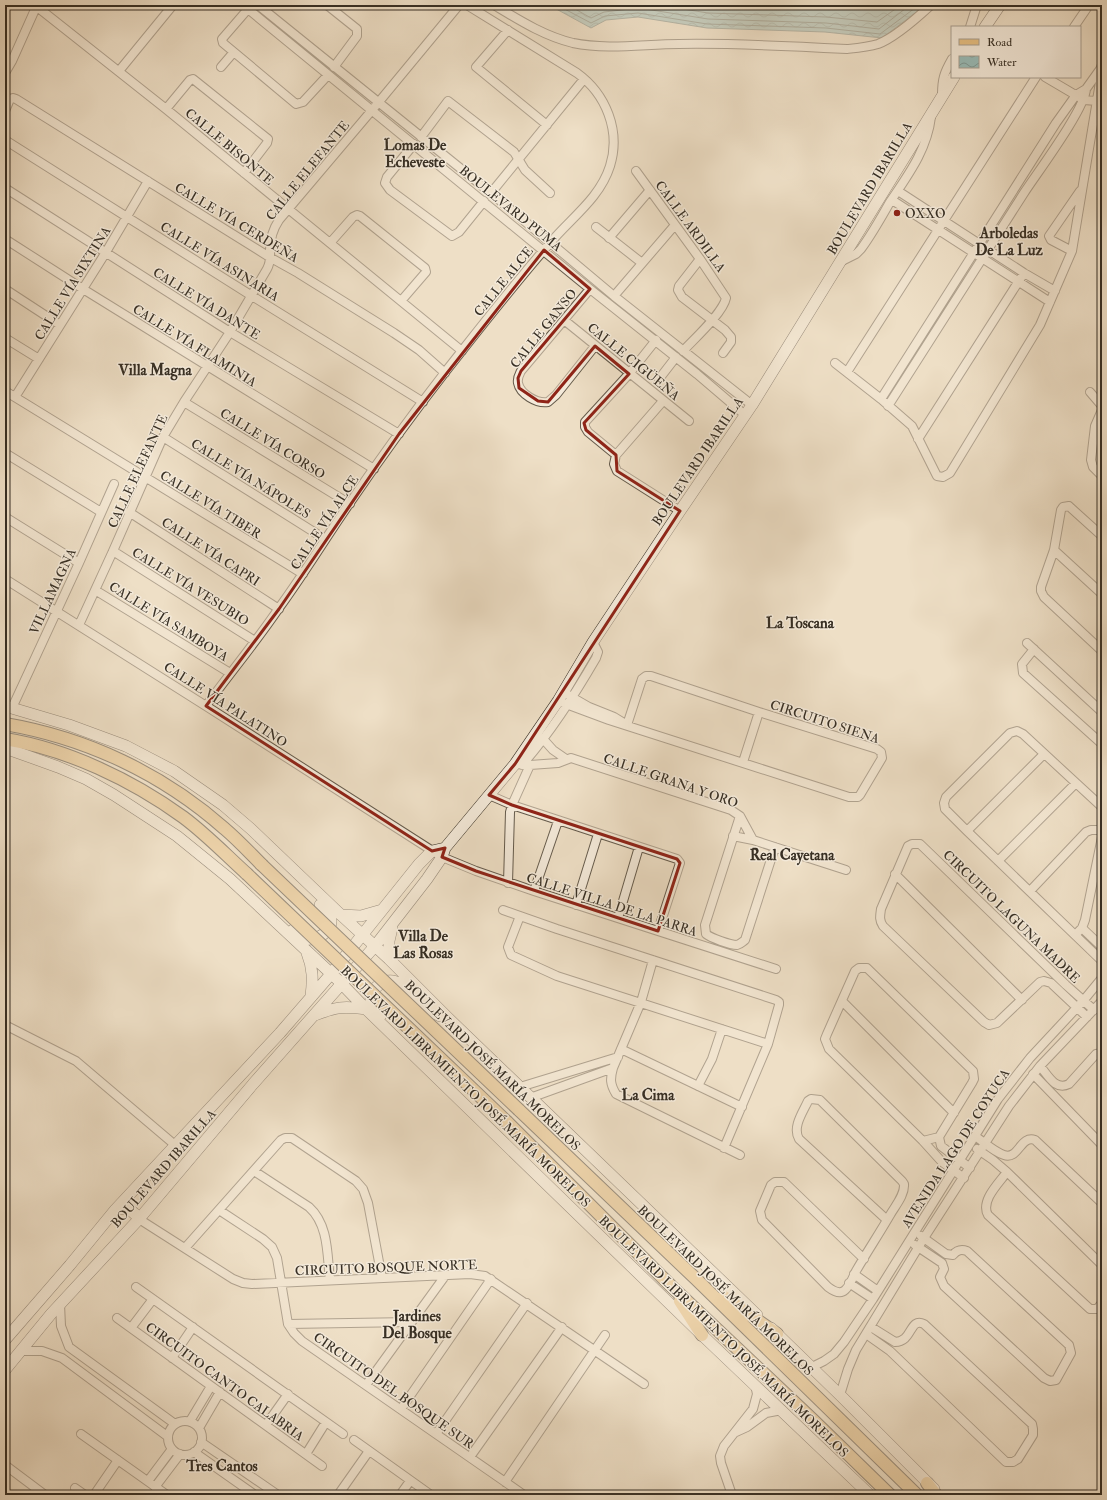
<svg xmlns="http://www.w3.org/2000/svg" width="1107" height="1500" font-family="'IM FELL Double Pica',serif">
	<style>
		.water { fill: url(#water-waves); stroke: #72847d }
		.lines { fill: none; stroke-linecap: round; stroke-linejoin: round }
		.shore { stroke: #68766e; stroke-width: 1 }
		.street-casing { stroke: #655b4c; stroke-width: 10 }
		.secondary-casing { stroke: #372f24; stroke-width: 12 }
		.primary-casing { stroke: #372f24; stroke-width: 14 }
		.street { stroke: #f4eada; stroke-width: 8 }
		.secondary { stroke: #f4eada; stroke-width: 11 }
		.primary { stroke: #e7c083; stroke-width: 12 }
		.primary-bridge-casing { stroke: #372f24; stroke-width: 14; stroke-linecap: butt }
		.primary-bridge { stroke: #e7c083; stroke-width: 12 }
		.marked { fill: none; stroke: #8f2418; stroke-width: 3; stroke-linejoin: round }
		.poi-dot { fill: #8f2418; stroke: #f4eada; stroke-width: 1.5 }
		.labels { text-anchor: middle; stroke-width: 3; stroke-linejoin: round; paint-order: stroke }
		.street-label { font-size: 13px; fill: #372f24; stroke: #f4eada }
		.poi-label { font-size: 13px; fill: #372f24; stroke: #f4eada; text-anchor: start }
		.quarter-label { font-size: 15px; font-weight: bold; fill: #372f24; stroke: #f4eada }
	</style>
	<defs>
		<pattern id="water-waves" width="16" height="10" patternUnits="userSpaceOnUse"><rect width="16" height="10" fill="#99bcb8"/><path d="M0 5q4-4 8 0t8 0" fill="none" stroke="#7e9995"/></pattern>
	</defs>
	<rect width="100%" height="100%" fill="#eedfc6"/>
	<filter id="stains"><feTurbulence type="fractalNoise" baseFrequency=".005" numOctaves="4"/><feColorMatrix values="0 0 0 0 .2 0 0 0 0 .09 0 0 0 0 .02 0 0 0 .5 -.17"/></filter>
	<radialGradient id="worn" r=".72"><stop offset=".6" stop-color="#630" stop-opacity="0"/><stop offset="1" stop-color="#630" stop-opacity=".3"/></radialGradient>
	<path class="water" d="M549 5H921L918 11 882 38 825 32 707 28 638 17 606 20 591 28Z"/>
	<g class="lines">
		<path class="shore" d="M557 5 591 23 605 16 638 13 707 24 826 28 880 34 915 8 917 5
			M568 5 591 18 604 12 639 8 708 19 826 23 879 29 910 5
			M658 5 708 13 826 17 877 22 901 5"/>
		<g class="street-casing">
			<path id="street" d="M243 5 590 289 697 374 745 415
				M258 5 491 193 614 296 752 405
				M327 5 357 29V36L334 67
				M494 5C519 20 544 36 573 43 607 50 645 44 679 44 735 43 791 46 847 49 857 48 868 47 878 44 894 38 918 17 931 5
				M36 6 166 109 462 351
				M248 9 222 39 223 43 296 104 303 102 328 75
				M970 27 977 5
				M1074 27 1089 5
				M508 30 476 67 547 125
				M221 67 233 53
				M119 71 173 5
				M5 73 12 61 37 5
				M1045 77 1084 100 1097 101
				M942 95C942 79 944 73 952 59
				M166 109 190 80 193 79 268 139 267 143 244 173
				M5 111 10 99 13 98 16 99 271 258 298 273 394 333 419 350 445 373
				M421 137 448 101 514 152 525 170 550 193
				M5 140 252 296 423 402
				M414 144 387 177 385 183 390 190 452 236 459 232 484 201
				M636 171 700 259 726 298C723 313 694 339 683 351
				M5 188 230 332 399 434
				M898 191 1024 273 1055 291
				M491 193 584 79
				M892 200 1050 302
				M596 227 642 263
				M609 238 650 190
				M5 239 83 289 374 469
				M330 243 353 217 357 215 360 216 425 268 426 272 401 301
				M1072 251 1051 240 1049 236 1080 191
				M700 259 679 286 678 290 682 297 725 330 731 337V342L723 353
				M840 262 856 254 861 249C872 234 881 218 890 202 908 175 927 150 931 117
				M5 289 60 325
				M590 289 521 371C519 375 517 378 518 383 520 394 537 404 548 402L556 395 595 346
				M614 296 675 225
				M564 320 689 421
				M5 338 39 359
				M835 363 881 399 912 426 937 476 943 477 950 473 1040 325 1072 251 1100 82 1101 67
				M847 372 1036 77
				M659 379 676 357
				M5 391 303 574
				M1090 392 1102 406
				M15 397 106 252 148 181
				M881 399 1056 123 1076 95 1086 89 1101 68
				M663 401 616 455 614 464 617 471 680 511
				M184 402 350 504
				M888 406C933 335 978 264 1024 193 1037 173 1085 109 1086 89
				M1102 410 1095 426 1091 460 1093 467 1102 476
				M163 437 325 539
				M918 439 1024 273
				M5 453 101 512
				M616 455 588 432 585 427V422L629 374 656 340
				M129 512 279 609
				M5 517 79 563
				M1102 536 1071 508 1069 506 1063 507 1061 510 1054 550 1041 587V591L1044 597 1102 651
				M1054 550 1102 594
				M113 551 255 641
				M5 579 206 706 442 857 476 871 534 891 776 969
				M95 590 230 673
				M79 625 113 551 163 437 184 402 230 332 267 269C271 262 270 257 270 250 270 239 273 229 279 220L378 103 459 5
				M1027 643 1102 712
				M1034 649 1022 664 1023 673 1102 744
				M558 701 609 720 849 797H858L860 795 882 758 881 752 877 749 759 712 651 676H646L642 679 627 725 614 717 589 707 563 692
				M206 706C230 673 256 642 279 608 295 586 310 563 325 540 363 482 404 425 446 371 480 328 514 284 550 243 571 218 600 198 610 166 621 131 606 94 577 73L467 5
				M12 708 79 563 114 484
				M539 738 544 740 553 750 566 759
				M743 762 759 712
				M515 764 530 765 558 763 571 758 731 810 740 816 753 840 846 870
				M522 765C551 732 574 696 596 658L598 652 593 642
				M489 795 512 805 677 859 680 863 658 931
				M1102 807 1023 734 1017 731 1010 733 946 797 944 803 945 809 967 831 1102 961
				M740 816 705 925 706 934C711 938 730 945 737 945 741 944 742 942 745 940L775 847
				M967 831 1044 754
				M733 836 753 840
				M998 861 1076 783
				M895 874 1022 1000
				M508 883 510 812 512 805 530 765
				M534 891 558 821
				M1030 891 1086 832 1091 830H1102
				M576 905 598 834
				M503 910 557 929 776 1000 779 1002V1005L768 1044 724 1148
				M520 916 508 947 511 955 557 976 768 1044
				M618 918 639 847
				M1082 928 1102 947
				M1075 935 1082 928 1085 920 1102 837
				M653 960 641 1002 613 1068C610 1079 610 1084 616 1094L740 1155
				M842 1001 954 1113
				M1087 1017 1051 983 1044 981 1040 982 997 1023 989 1025 984 1022 883 926C879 920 880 916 881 909L908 846 912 844H920L1066 985 1094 1010
				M5 1025 76 1061 175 1145
				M621 1049 742 1107
				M1040 1066C1048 1075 1055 1091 1069 1084L1096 1054 1102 1053
				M1033 1074 1102 1145
				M698 1086 712 1059 722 1029
				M520 1087 618 1057
				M530 1098 613 1068
				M975 1136C984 1142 994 1152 1004 1155 1019 1160 1020 1135 1035 1140L1102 1203
				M923 1141 939 1137
				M977 1149 993 1160 1007 1172 1102 1265
				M254 1171 309 1207C329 1225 327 1255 330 1280
				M1007 1172C999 1183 980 1201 988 1215L1090 1309H1097L1102 1303
				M964 1178 942 1162 923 1141 829 1049 825 1039 827 1034 855 971 859 968H867L973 1071 974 1079 972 1083 939 1137 941 1146 970 1168
				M219 1210 263 1239 272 1247 277 1258 288 1324 294 1333 302 1341 524 1495
				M139 1219 233 1279 243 1283 252 1284 470 1274 485 1276 644 1384
				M915 1245 942 1263 944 1269 940 1277 944 1286 1044 1378 1050 1381 1056 1380 1071 1353 1069 1345 967 1251C961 1249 957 1250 953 1255L946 1254 921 1236
				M185 1248 281 1140 285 1138H292L356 1181 363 1189 368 1203 382 1278
				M864 1259 784 1182H775L771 1185 760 1211 762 1220 828 1287C832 1290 840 1295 845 1290 850 1286 853 1277 856 1271 867 1252 879 1234 890 1215 895 1206 905 1195 904 1184L902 1181 820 1100 811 1099 808 1101C803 1112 792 1127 799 1139L887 1220
				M854 1274 878 1291
				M849 1283 873 1299
				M136 1287 343 1434
				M60 1304 61 1326 69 1347 175 1424
				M117 1318 322 1466
				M288 1324 411 1322
				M131 1328 153 1299
				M866 1334 890 1351 1006 1462H1013L1018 1459 1033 1435V1429L1032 1424 924 1324C909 1317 913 1342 895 1342L871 1327
				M21 1351H42L62 1358 167 1436
				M172 1358 193 1327
				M812 1367 824 1361 834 1354 844 1342 873 1299 998 1099 1030 1058 1083 1001 1102 978
				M366 1385 445 1276
				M840 1395 848 1369 856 1350 924 1238 1009 1106 1040 1066 1102 1001
				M401 1409 491 1279
				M168 1438a17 17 0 1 1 34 0a17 17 0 1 1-34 0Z
				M190 1421 211 1386
				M266 1425 288 1394
				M199 1428 220 1392
				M736 1432 747 1427 766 1413 782 1410
				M81 1434 167 1495
				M436 1434 527 1303
				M354 1440 431 1495
				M201 1442 278 1495
				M194 1452 255 1495
				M306 1454 326 1422
				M470 1457 562 1327
				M5 1465 45 1495
				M148 1481 172 1449
				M505 1482 605 1335
				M155 1487 180 1454
				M75 1488 85 1495
				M94 1495 118 1460
				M338 1495 369 1451
				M400 1495 410 1481
				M732 1495 721 1463 720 1456 724 1446 753 1409 757 1394 755 1385"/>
		</g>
		<g class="secondary-casing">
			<path id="secondary" d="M985 27 1000 5
				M5 706 69 725 126 746 174 771 223 805 251 829 341 915 389 959 447 1017 757 1315
				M5 748 58 767 86 779 114 795 177 836 230 879 338 980 366 1009 702 1335 870 1495
				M341 915 361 916 382 910
				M293 930C297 933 301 938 306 939 316 941 332 932 331 920 330 914 324 909 320 905
				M307 953C313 968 313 980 311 996
				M389 959V941L392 928
				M315 1015C336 1007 343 1006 366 1009
				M381 1015C376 1010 370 1004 371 996 372 991 376 987 380 984 401 971 416 1002 431 1012 434 1013 437 1014 440 1016
				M115 1210C125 1206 133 1210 139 1219
				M771 1328 840 1395 934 1489
				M5 1340 70 1265 115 1210 280 1033 331 974 419 864 432 851 445 848
				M5 1370 51 1314 139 1219 253 1084 375 946 427 879 442 857 445 848 515 764 558 701 593 642 680 511 752 405 954 77"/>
		</g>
		<g class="primary-casing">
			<path id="primary" d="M5 724C87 738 163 774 225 829 238 840 250 853 262 865
				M5 739C67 749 132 780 183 817 206 834 226 855 247 874
				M519 1110 696 1279 917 1495
				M507 1122 671 1286 813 1420 890 1495
				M724 1297 777 1334
				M680 1301 702 1335
				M927 1483 936 1495"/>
		</g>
		<use href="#street" class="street"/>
		<use href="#secondary" class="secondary"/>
		<use href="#primary" class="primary"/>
		<g class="primary-bridge-casing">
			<path id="primary-bridge" d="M262 865 519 1110
				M247 874 507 1122"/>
		</g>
		<use href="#primary-bridge" class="primary-bridge"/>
	</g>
	<path d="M0 0H1107V1500H0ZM544 250 590 289 521 371 518 378 519 388 538 401 548 402 595 346 629 374 584 423 586 430 616 455 617 471 680 511 515 764 489 795 512 805 677 859 680 863 658 931 476 871 442 857 445 848 432 851 206 706 279 609 399 434Z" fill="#eedfc6" fill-opacity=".55" fill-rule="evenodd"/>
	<path class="marked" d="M544 250 590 289 521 371 518 378 519 388 538 401 548 402 595 346 629 374 584 423 586 430 616 455 617 471 680 511 515 764 489 795 512 805 677 859 680 863 658 931 476 871 442 857 445 848 432 851 206 706 279 609 399 434Z"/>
	<circle class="poi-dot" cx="897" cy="213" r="4"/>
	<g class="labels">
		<g class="street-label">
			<text transform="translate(230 146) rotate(40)" y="5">CALLE BISONTE</text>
			<text transform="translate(307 170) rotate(-51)" y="5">CALLE ELEFANTE</text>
			<text transform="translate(869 188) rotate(-59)" y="5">BOULEVARD IBARILLA</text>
			<text transform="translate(511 208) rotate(39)" y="5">BOULEVARD PUMA</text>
			<text transform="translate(237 222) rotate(31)" y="5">CALLE VÍA CERDEÑA</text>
			<text transform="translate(691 226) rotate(54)" y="5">CALLE ARDILLA</text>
			<text transform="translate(220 261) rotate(32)" y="5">CALLE VÍA ASINARIA</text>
			<text transform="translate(503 281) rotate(-51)" y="5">CALLE ALCE</text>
			<text transform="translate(72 283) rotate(-58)" y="5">CALLE VÍA SIXTINA</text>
			<text transform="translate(207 303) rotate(32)" y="5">CALLE VÍA DANTE</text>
			<text transform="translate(543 328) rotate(-51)" y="5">CALLE GANSO</text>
			<text transform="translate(195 345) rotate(32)" y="5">CALLE VÍA FLAMINIA</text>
			<text transform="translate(634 361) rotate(39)" y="5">CALLE CIGÜEÑA</text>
			<text transform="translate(273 443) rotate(32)" y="5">CALLE VÍA CORSO</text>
			<text transform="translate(697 461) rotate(-56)" y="5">BOULEVARD IBARILLA</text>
			<text transform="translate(137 471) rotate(-65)" y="5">CALLE ELEFANTE</text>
			<text transform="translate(251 478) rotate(32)" y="5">CALLE VÍA NÁPOLES</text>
			<text transform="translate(211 504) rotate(32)" y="5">CALLE VÍA TIBER</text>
			<text transform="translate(324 522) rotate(-56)" y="5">CALLE VÍA ALCE</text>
			<text transform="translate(211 551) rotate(33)" y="5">CALLE VÍA CAPRI</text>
			<text transform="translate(191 586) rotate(32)" y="5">CALLE VÍA VESUBIO</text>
			<text transform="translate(52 591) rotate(-65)" y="5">VILLAMAGNA</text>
			<text transform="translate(169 621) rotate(32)" y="5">CALLE VÍA SAMBOYA</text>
			<text transform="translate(226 704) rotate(33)" y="5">CALLE VÍA PALATINO</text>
			<text transform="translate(825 721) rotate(18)" y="5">CIRCUITO SIENA</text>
			<text transform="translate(671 780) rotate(19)" y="5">CALLE GRANA Y ORO</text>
			<text transform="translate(612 904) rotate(18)" y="5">CALLE VILLA DE LA PARRA</text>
			<text transform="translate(1012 916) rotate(44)" y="5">CIRCUITO LAGUNA MADRE</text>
			<text transform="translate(493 1065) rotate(44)" y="5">BOULEVARD JOSÉ MARÍA MORELOS</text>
			<text transform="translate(466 1086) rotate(44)" y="5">BOULEVARD LIBRAMIENTO JOSÉ MARÍA MORELOS</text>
			<text transform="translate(955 1148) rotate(-57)" y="5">AVENIDA LAGO DE COYUCA</text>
			<text transform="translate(163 1168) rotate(-49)" y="5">BOULEVARD IBARILLA</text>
			<text transform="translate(386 1267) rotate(-2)" y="5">CIRCUITO BOSQUE NORTE</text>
			<text transform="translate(726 1290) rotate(44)" y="5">BOULEVARD JOSÉ MARÍA MORELOS</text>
			<text transform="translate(724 1336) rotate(44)" y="5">BOULEVARD LIBRAMIENTO JOSÉ MARÍA MORELOS</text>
			<text transform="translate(225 1381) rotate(36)" y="5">CIRCUITO CANTO CALABRIA</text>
			<text transform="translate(394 1390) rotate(35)" y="5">CIRCUITO DEL BOSQUE SUR</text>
		</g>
		<g class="poi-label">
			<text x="905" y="218">OXXO</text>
		</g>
		<g class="quarter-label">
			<text x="415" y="150">Lomas De<tspan x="415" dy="17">Echeveste</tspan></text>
			<text x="1009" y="238">Arboledas<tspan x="1009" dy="17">De La Luz</tspan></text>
			<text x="155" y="375">Villa Magna</text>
			<text x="800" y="628">La Toscana</text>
			<text x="792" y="860">Real Cayetana</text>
			<text x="423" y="941">Villa De<tspan x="423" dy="17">Las Rosas</tspan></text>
			<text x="648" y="1100">La Cima</text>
			<text x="417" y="1321">Jardines<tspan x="417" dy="17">Del Bosque</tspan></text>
			<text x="222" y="1471">Tres Cantos</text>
		</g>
	</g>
	<rect width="1107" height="1500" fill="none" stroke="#eedfc6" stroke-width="20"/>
	<rect x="6" y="6" width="1095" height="1488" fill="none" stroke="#372f24" stroke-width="2"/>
	<rect x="10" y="10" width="1087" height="1480" fill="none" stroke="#372f24"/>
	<rect x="951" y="26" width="130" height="52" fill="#f4eada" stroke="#a89f91"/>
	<rect x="959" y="39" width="20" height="6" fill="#e7c083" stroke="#a89f91"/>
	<text x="987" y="46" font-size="12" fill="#372f24">Road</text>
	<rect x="959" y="56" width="20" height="12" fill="url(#water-waves)" stroke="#a89f91"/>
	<text x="987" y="66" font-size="12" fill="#372f24">Water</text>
	<rect width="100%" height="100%" filter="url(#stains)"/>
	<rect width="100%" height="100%" fill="url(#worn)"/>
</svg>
